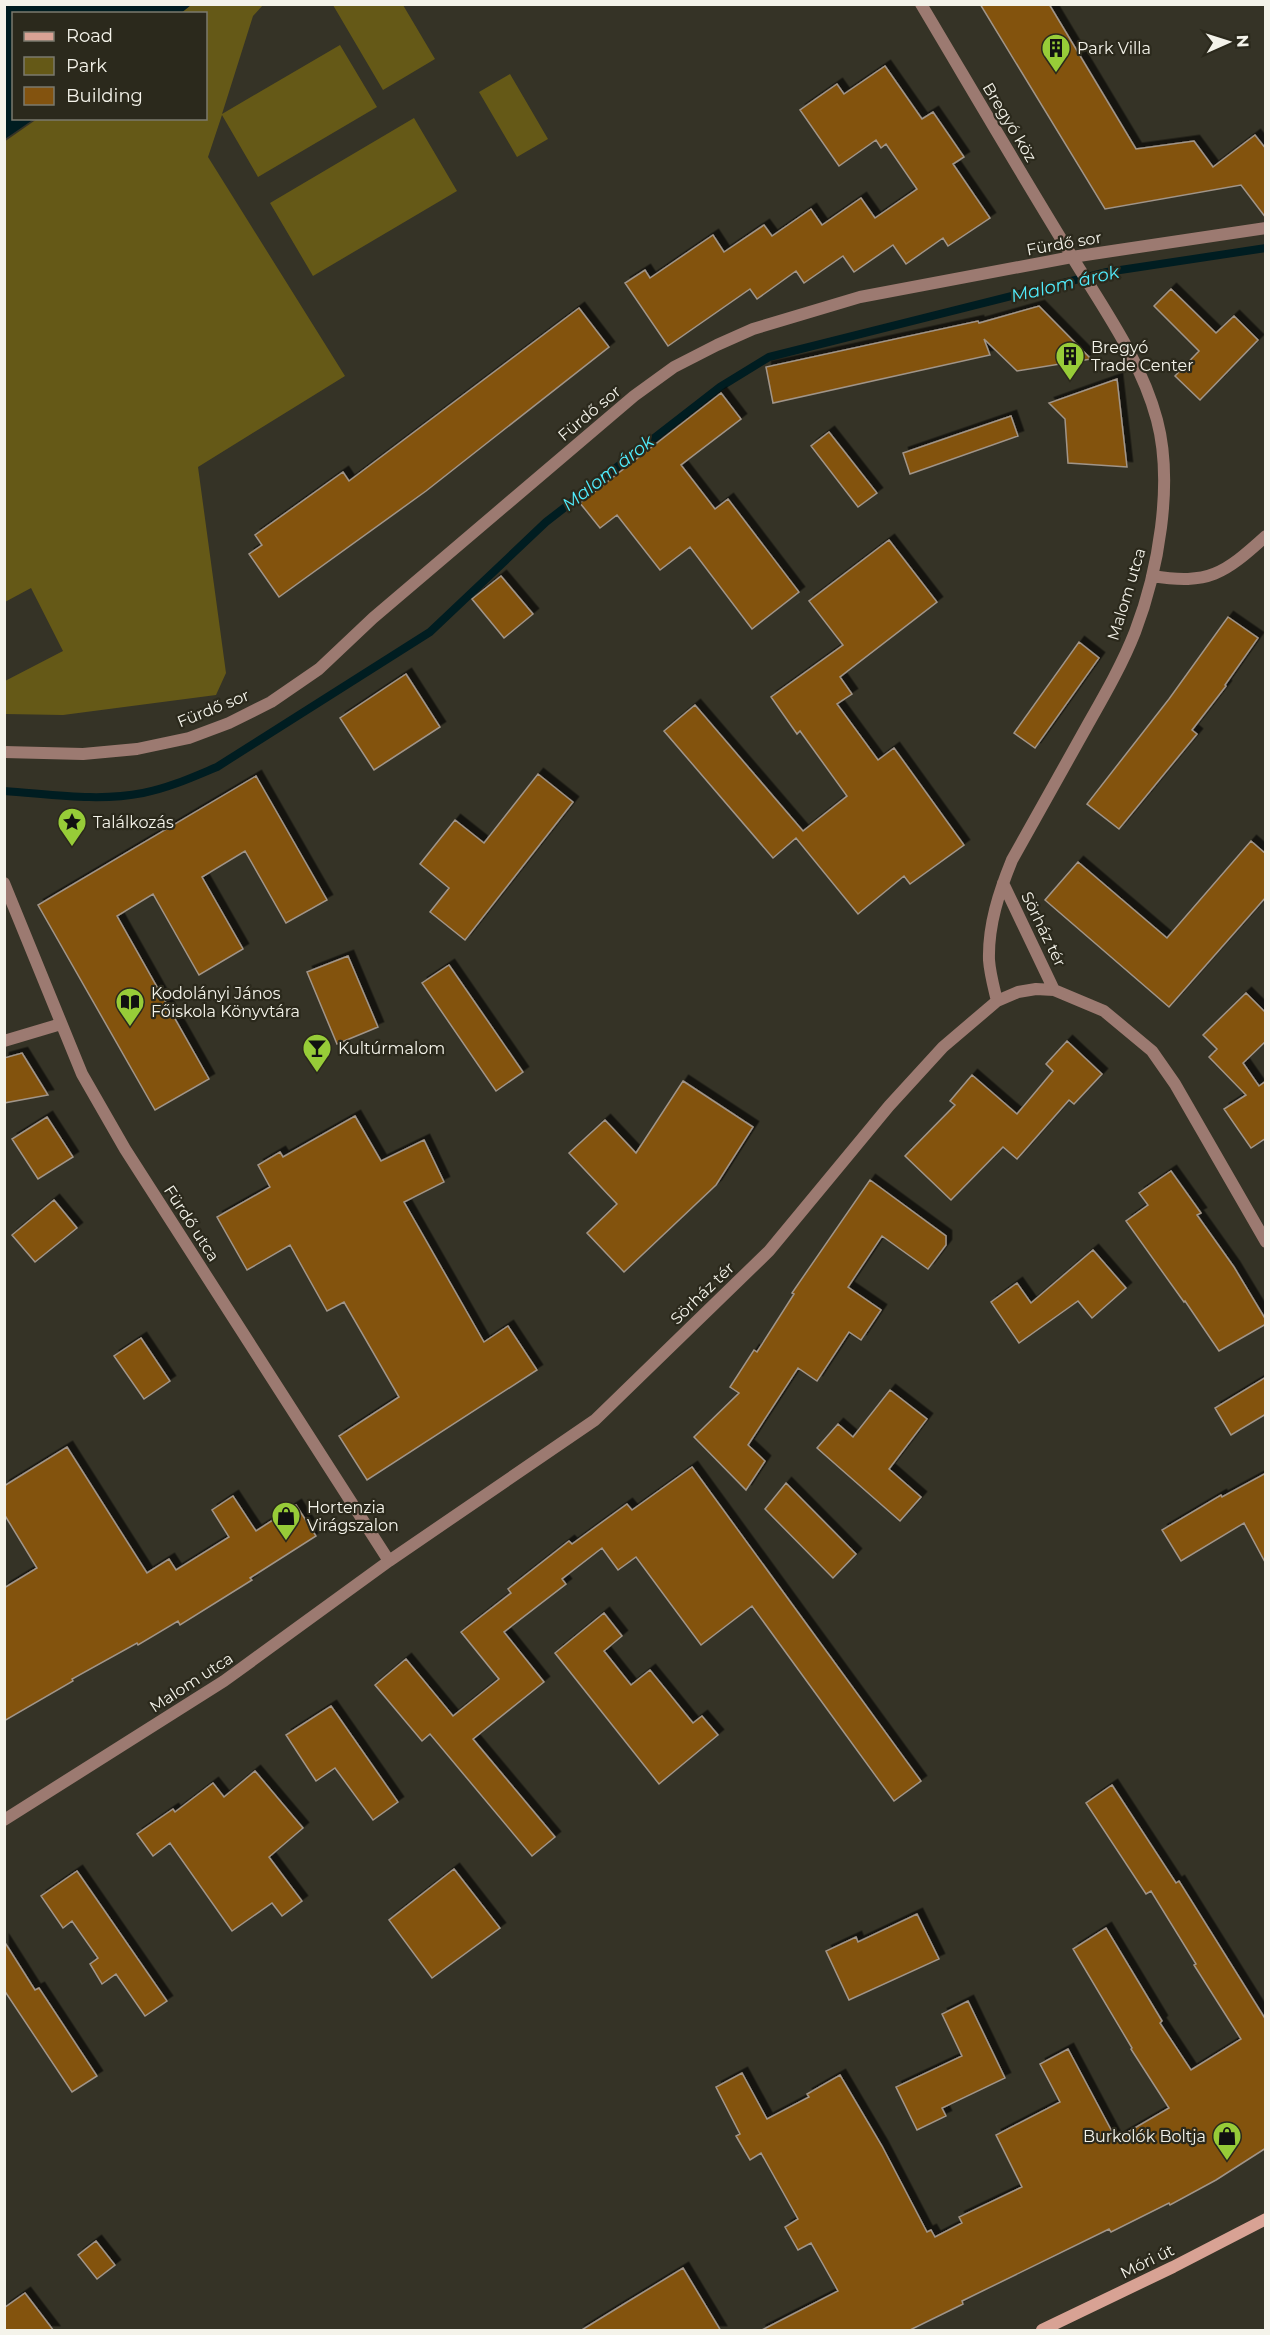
<svg xmlns="http://www.w3.org/2000/svg" width="1270" height="2335" font-family="Montserrat,sans-serif">
	<style>
		.green { fill: #655917 }
		.water { fill: #001d21 }
		.lines { fill: none; stroke-linecap: round; stroke-linejoin: round }
		.stream { stroke: #001d21; stroke-width: 8 }
		.building { fill: #83530f; stroke: #a19589; stroke-width: 1.5; filter: url(#shadow) }
		.minor { stroke: #9c7a71; stroke-width: 12 }
		.secondary { stroke: #d8a294; stroke-width: 12 }
		.labels { text-anchor: middle; stroke-width: 4.5; stroke-linejoin: round; paint-order: stroke }
		.poi-label { font-size: 16px; fill: #f4f3ea; stroke: #2b291c; text-anchor: start }
		.street-label { font-size: 16px; fill: #f4f3ea; stroke: #2b291c }
		.water-label { font-size: 18px; font-style: italic; fill: #50edfe; stroke: #2b291c }
	</style>
	<defs>
		<filter id="shadow"><feDropShadow dx="5.5" dy="-5.5" stdDeviation="0" flood-color="#0009"/></filter>
	</defs>
	<rect width="100%" height="100%" fill="#353326"/>
	<path class="green" d="M191 5H263L253 16 222 114 340 45 377 107 258 177 222 115 208 157 345 376 198 467 226 673 216 695 63 715 5 714V681L63 651 31 588 5 602 4 142 37 119 206 118V14L180 13Z
		M333 5H403L435 59 383 90Z
		M510 74 548 139 517 157 479 92Z
		M414 118 457 191 313 276 270 203Z"/>
	<path class="water" d="M5 4H191V5L180 14H14V118L34 119 5 139Z"/>
	<g class="lines">
		<path class="stream" d="M4 791C50 794 98 802 143 793 169 788 193 777 217 767L430 632 546 522 720 387 769 357 1107 272 1266 248"/>
	</g>
	<path class="building" d="M980 4H1049L1136 149 1194 141 1213 167 1255 135 1266 149V218L1241 185 1105 209Z
		M885 66 922 119 933 112 964 157 953 164 990 218 948 246 943 238 906 264 893 245 854 272 843 256 804 283 796 271 757 299 750 289 668 346 625 283 645 270 650 278 713 235 724 252 764 225 772 236 811 209 822 225 861 198 875 218 917 189 886 144 881 148 876 140 839 166 800 110 837 84 844 94Z
		M1171 289 1216 333 1234 316 1258 340 1200 400 1175 376 1199 351 1154 306Z
		M1039 306 1091 359 1017 371 984 339 990 355 773 403 766 367 978 321 979 323Z
		M579 308 609 347 426 491 279 597 249 554 262 545 255 535 343 472 349 481Z
		M1117 379 1127 467 1068 463 1065 419 1049 403Z
		M721 393 741 419 681 465 715 509 728 499 799 592 752 629 690 547 660 570 617 515 600 528 580 503Z
		M1011 416 1018 436 910 474 903 453Z
		M829 432 877 493 858 507 811 446Z
		M889 540 937 602 840 677 852 694 837 704 878 760 894 748 964 845 910 884 904 876 858 914 796 838 773 858 664 731 695 705 803 831 847 796 800 731 797 734 771 697 843 645 809 601Z
		M501 576 533 614 504 638 472 599Z
		M1228 617 1258 638 1225 685 1226 686 1192 730 1197 734 1119 829 1087 804 1169 699Z
		M1079 642 1099 658 1035 748 1014 733Z
		M406 674 440 727 374 770 340 718Z
		M538 774 573 802 465 940 430 912 449 888 420 864 455 820 484 843Z
		M256 776 327 900 286 923 245 851 202 877 243 949 199 975 153 894 117 916 209 1079 155 1110 38 905Z
		M1251 841 1266 854V897L1169 1007 1045 900 1078 862 1167 938Z
		M348 956 378 1027 337 1044 307 972Z
		M449 965 523 1072 496 1091 422 983Z
		M1246 993 1266 1013V1041L1243 1063 1259 1086 1266 1081V1138L1251 1148 1224 1109 1246 1095 1209 1057 1217 1049 1203 1035Z
		M1067 1041 1102 1074 1074 1104 1069 1100 1017 1159 1003 1147 951 1200 905 1156 955 1105 950 1101 972 1075 1017 1114 1053 1071 1046 1064Z
		M22 1053 48 1095 4 1103V1058Z
		M683 1081 753 1127 716 1185 624 1272 587 1233 617 1204 569 1153 605 1120 636 1153Z
		M355 1116 381 1161 424 1140 444 1182 404 1202 484 1342 508 1326 537 1370 367 1480 339 1436 399 1397 344 1302 327 1311 290 1245 247 1270 217 1217 270 1187 258 1165 280 1152 283 1157Z
		M47 1117 73 1157 38 1179 12 1139Z
		M1171 1171 1201 1213 1197 1215 1234 1267 1266 1320V1324L1219 1351 1185 1301 1184 1302 1126 1221 1148 1205 1139 1193Z
		M870 1180 946 1236V1245L928 1269 882 1236 848 1287 881 1310 861 1340 849 1332 817 1381 798 1368 748 1445 765 1461 746 1490 694 1437 739 1393 730 1387 754 1350 757 1352 794 1294 792 1293Z
		M54 1200 77 1228 35 1262 12 1235Z
		M1093 1250 1126 1288 1092 1318 1078 1301 1019 1343 991 1302 1017 1283 1031 1303Z
		M141 1338 170 1381 144 1399 114 1356Z
		M1266 1377V1414L1231 1435 1215 1408Z
		M890 1390 927 1419 889 1469 921 1497 900 1521 817 1448 838 1424 853 1437Z
		M67 1447 147 1573 169 1559 176 1570 229 1537 212 1510 233 1496 256 1531 296 1505 316 1536 250 1578 252 1580 180 1625 178 1621 138 1645 137 1643 72 1679 73 1681 4 1721V1588L37 1568 4 1514V1486Z
		M692 1467 921 1781 894 1801 752 1606 701 1645 636 1557 618 1570 602 1548 562 1579 566 1584 504 1632 544 1682 473 1739 555 1837 532 1856 430 1734 422 1741 375 1685 406 1659 453 1716 499 1679 461 1632 511 1593 508 1589 569 1541 572 1544 627 1504 632 1510Z
		M1266 1473V1564L1244 1523 1181 1561 1162 1530 1221 1495 1222 1497Z
		M786 1483 856 1554 833 1578 765 1509Z
		M604 1613 622 1636 604 1651 631 1685 650 1670 693 1723 702 1716 718 1735 659 1784 555 1653Z
		M331 1706 398 1802 373 1820 335 1768 316 1781 286 1735Z
		M255 1771 303 1828 269 1857 302 1901 282 1916 272 1903 232 1931 170 1843 153 1856 137 1834 173 1809 175 1812 213 1783 224 1797Z
		M1112 1785 1176 1883 1179 1881 1266 2020V2148L1216 2180 1170 2205 1169 2203 1111 2232 1109 2229 962 2301 963 2304 908 2331H760L838 2291 811 2243 798 2250 785 2227 798 2219 761 2153 750 2160 736 2136 740 2134 716 2087 742 2073 767 2119 809 2097 807 2094 840 2075 882 2146 927 2232 931 2230 935 2237 962 2223 959 2217 1022 2187 996 2135 1060 2102 1040 2064 1068 2049 1116 2139 1169 2108 1131 2049 1132 2048 1073 1949 1106 1928 1162 2021 1160 2023 1191 2070 1241 2039 1194 1965 1196 1964 1151 1891 1146 1894 1086 1803Z
		M454 1869 500 1928 432 1978 389 1920Z
		M77 1871 167 2001 145 2016 116 1974 102 1984 90 1964 98 1958 72 1921 63 1928 41 1896Z
		M917 1914 939 1959 849 2000 826 1951 856 1937 858 1942Z
		M4 1941 35 1990 39 1988 97 2076 72 2092 4 1990Z
		M968 2001 1005 2078 942 2108 946 2116 917 2130 896 2087 962 2056 942 2014Z
		M96 2241 115 2265 97 2279 78 2255Z
		M683 2268 721 2331H580L624 2304Z
		M25 2293 54 2331H4V2308Z"/>
	<g class="lines">
		<path class="minor" d="M921 4C971 88 1020 172 1071 255 1103 308 1141 360 1157 420 1174 484 1158 572 1135 632 1122 665 1104 696 1087 726 1062 771 1037 816 1012 860 999 892 988 925 989 960 990 974 994 988 997 1001
			M1152 576C1209 585 1224 574 1266 536
			M4 752 83 754 137 749 189 738 229 723 271 702 319 669 373 618 634 396 674 367 717 345 753 329 860 297 1072 257 1266 228
			M4 883 82 1074 125 1149 389 1561
			M1003 883 1054 990
			M4 1041 61 1024
			M4 1820 224 1681 389 1561 595 1420 769 1251 889 1106 943 1047 997 1001 1018 992 1036 989 1054 990 1104 1011 1152 1051 1175 1084 1266 1242"/>
		<path class="secondary" d="M1042 2330 1173 2267 1266 2219"/>
	</g>
	<defs>
		<g id="building-pin" transform="scale(1.5)"><path d="M0 17L-7.5 6A9.5 9.5 0 1 1 7.5 6Z" fill="#97cc38" stroke="#2b291c"/><path d="M-4-6H4V6H1V3H-1V6H-4ZM-2.5-4.3h1.7v1.8h-1.7ZM.8-4.3h1.7v1.8H.8ZM-2.5-1h1.7V.8h-1.7ZM.8-1h1.7V.8H.8Z" fill="#111"/></g>
		<g id="sight-pin" transform="scale(1.5)"><path d="M0 17L-7.5 6A9.5 9.5 0 1 1 7.5 6Z" fill="#97cc38" stroke="#2b291c"/><path d="M0-6L1.8-2.2L6-1.7L2.9 1.2L3.7 5.4L0 3.3L-3.7 5.4L-2.9 1.2L-6-1.7L-1.8-2.2Z" fill="#111"/></g>
		<g id="library-pin" transform="scale(1.5)"><path d="M0 17L-7.5 6A9.5 9.5 0 1 1 7.5 6Z" fill="#97cc38" stroke="#2b291c"/><path d="M-6-4Q-3-5.5-.7-3.5V5Q-3 3-6 4ZM6-4Q3-5.5 .7-3.5V5Q3 3 6 4Z" fill="#111"/></g>
		<g id="bar-pin" transform="scale(1.5)"><path d="M0 17L-7.5 6A9.5 9.5 0 1 1 7.5 6Z" fill="#97cc38" stroke="#2b291c"/><path d="M-6-5H6L.8 .8V4.5H3.5V6h-7V4.5H-.8V.8Z" fill="#111"/></g>
		<g id="shop-pin" transform="scale(1.5)"><path d="M0 17L-7.5 6A9.5 9.5 0 1 1 7.5 6Z" fill="#97cc38" stroke="#2b291c"/><path d="M-5-2.5h2.3a2.7 3.5 0 0 1 5.4 0H5L5.5 6h-11ZM-1.5-2.5h3a1.5 2.3 0 0 0-3 0Z" fill="#111"/></g>
	</defs>
	<g fill-rule="evenodd">
		<use href="#building-pin" x="1056" y="48"/>
		<use href="#building-pin" x="1070" y="356"/>
		<use href="#sight-pin" x="72" y="822"/>
		<use href="#library-pin" x="130" y="1002"/>
		<use href="#bar-pin" x="317" y="1048"/>
		<use href="#shop-pin" x="286" y="1516"/>
		<use href="#shop-pin" x="1227" y="2136"/>
	</g>
	<g class="labels">
		<g class="poi-label">
			<text x="1077" y="54">Park Villa</text>
			<text x="1091" y="353">Bregyó<tspan x="1091" dy="18">Trade Center</tspan></text>
			<text x="93" y="828">Találkozás</text>
			<text x="151" y="999">Kodolányi János<tspan x="151" dy="18">Főiskola Könyvtára</tspan></text>
			<text x="338" y="1054">Kultúrmalom</text>
			<text x="307" y="1513">Hortenzia<tspan x="307" dy="18">Virágszalon</tspan></text>
			<text x="1206" y="2142" text-anchor="end">Burkolók Boltja</text>
		</g>
		<g class="street-label">
			<text transform="translate(1010 122) rotate(59)" y="6">Bregyó köz</text>
			<text transform="translate(1064 243) rotate(-10)" y="6">Fürdő sor</text>
			<text transform="translate(589 413) rotate(-40)" y="6">Fürdő sor</text>
			<text transform="translate(1126 594) rotate(-73)" y="6">Malom utca</text>
			<text transform="translate(213 708) rotate(-22)" y="6">Fürdő sor</text>
			<text transform="translate(1044 929) rotate(64)" y="6">Sörház tér</text>
			<text transform="translate(192 1223) rotate(57)" y="6">Fürdő utca</text>
			<text transform="translate(702 1293) rotate(-44)" y="6">Sörház tér</text>
			<text transform="translate(191 1682) rotate(-33)" y="6">Malom utca</text>
			<text transform="translate(1147 2261) rotate(-26)" y="6">Móri út</text>
		</g>
		<g class="water-label">
			<text transform="translate(1065 284) rotate(-13)" y="6">Malom árok</text>
			<text transform="translate(608 473) rotate(-38)" y="6">Malom árok</text>
		</g>
	</g>
	<rect width="1270" height="2335" fill="none" stroke="#f4f3ea" stroke-width="12"/>
	<rect x="12" y="12" width="195" height="108" fill="#2b291c" stroke="#7b7a6e" stroke-width="1.5"/>
	<rect x="24" y="32" width="30" height="9" fill="#d8a294" stroke="#7b7a6e" stroke-width="1.5"/>
	<text x="66" y="42" font-size="18" fill="#f4f3ea">Road</text>
	<rect x="24" y="57" width="30" height="18" fill="#655917" stroke="#7b7a6e" stroke-width="1.5"/>
	<text x="66" y="72" font-size="18" fill="#f4f3ea">Park</text>
	<rect x="24" y="87" width="30" height="18" fill="#83530f" stroke="#7b7a6e" stroke-width="1.5"/>
	<text x="66" y="102" font-size="18" fill="#f4f3ea">Building</text>
	<g transform="translate(1228 42) rotate(87)" stroke="#2b291c" stroke-width="4.5" paint-order="stroke">
	<path d="M0-4.5L10 22L0 15L-10 22Z" fill="#f4f3ea"/>
	<text y="-9" font-size="16" font-weight="bold" text-anchor="middle" fill="#f4f3ea">N</text>
	</g>
</svg>
